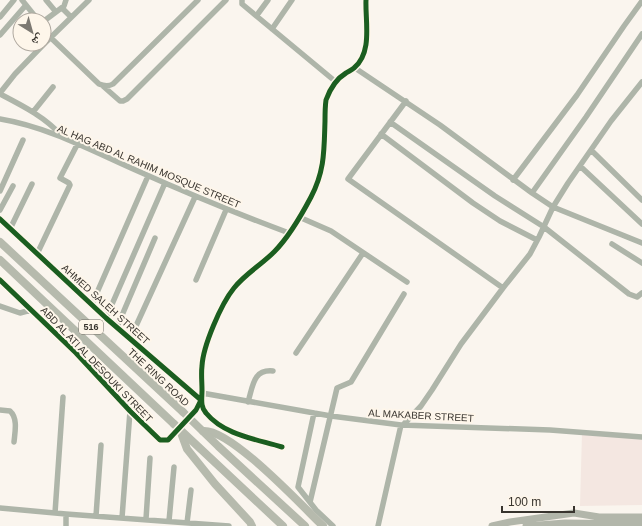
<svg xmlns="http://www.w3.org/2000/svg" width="642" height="526" font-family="Arial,'Noto Naskh Arabic',sans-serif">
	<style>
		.industrial { fill: #f4e7e1 }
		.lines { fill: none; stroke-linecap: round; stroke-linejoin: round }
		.minor { stroke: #aeb5a9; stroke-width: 5.5 }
		.major { stroke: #b2b6aa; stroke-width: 7 }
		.highway { stroke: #b6baad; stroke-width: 8 }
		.highway-bridge { stroke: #b6baad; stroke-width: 8 }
		.cycleway-casing { stroke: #fef6ea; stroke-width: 8 }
		.cycleway { stroke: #1b5e20; stroke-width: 5 }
		.labels { text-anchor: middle; stroke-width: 4; stroke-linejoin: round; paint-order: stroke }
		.shield { fill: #fef6ea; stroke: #736e66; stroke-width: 1 }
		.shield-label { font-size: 9px; font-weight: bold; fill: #38342e }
		.street-label { font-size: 10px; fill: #38342e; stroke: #fef6ea }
	</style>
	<rect width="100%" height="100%" fill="#faf5ee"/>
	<path class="industrial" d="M582 433 642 438V505L580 506Z"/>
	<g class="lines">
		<path class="minor" d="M22 0 38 20
			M46 0 56 12 64 6 66 0
			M242 0V4L336 82
			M62 8 71 17
			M257 15 268 0
			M0 17 14 0
			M44 21 56 12
			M44 28 50 37 99 84C104 86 108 87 113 84L198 0
			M272 29 292 0
			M0 35 26 5
			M44 44 89 0
			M355 68 440 125 532 193 553 207 642 243
			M103 86 120 101H123L127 99 226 0
			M0 93 15 74 44 44
			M0 94C23 106 45 117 62 136
			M406 101 348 179 503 288
			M33 112 53 87
			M0 119C49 127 94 152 140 172 189 194 238 214 289 233
			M390 122 495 196 544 227 629 294 637 297 642 293
			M381 134 473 203 500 221 537 240
			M591 150 642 200
			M580 166 642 224
			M513 180 577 95 624 26 642 1
			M0 191 23 140
			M532 193 586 117 642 34
			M0 210 13 186
			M299 217 331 231 407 282
			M0 219 106 318 201 400 196 410 168 440H160L130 411 76 353 0 280
			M10 229 32 184
			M612 244 642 263
			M37 254 70 185 69 183 60 178 78 143
			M196 280 226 210
			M92 304 148 176
			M0 306 20 313 31 310
			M106 318 165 183
			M117 327 155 238
			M130 339 195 197
			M296 353 363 253
			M202 393 331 416 401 425 550 430 642 437
			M248 402C253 386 253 369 273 371
			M0 410 10 411C18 418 15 432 14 442
			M314 413 298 487 316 510 333 526
			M404 424 421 406 432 390 461 344 503 288 530 254 539 237 553 207 568 183 611 121 642 82
			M282 447C256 439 224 435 206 413 200 406 202 399 202 390 202 382 201 374 202 366 203 346 221 304 234 288 245 274 261 265 274 252 289 237 301 216 311 197 325 170 324 150 325 121 325 113 325 107 326 100 330 89 336 79 346 73 349 71 352 70 354 68 373 52 365 21 366 0
			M310 502 337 388 351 382 404 294
			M0 508 66 514 229 526
			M55 513 63 397
			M96 516 101 445
			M122 518 130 411
			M146 519 150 458
			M169 521 174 467
			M187 523 191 490
			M66 526V514
			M378 526 401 425"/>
		<path class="major" d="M492 526 510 522 574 513 599 517H642
			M526 526 565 523 642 524"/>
		<path class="highway" d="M0 242 183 412
			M0 260 174 424
			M180 430 187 449 215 484 250 522 252 526
			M203 431C230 428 302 506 323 526"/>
		<path class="highway-bridge" d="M183 412 218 446 305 526
			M174 424 283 526"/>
		<g class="cycleway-casing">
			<path id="cycleway" d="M0 219 106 318 201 400 196 410 168 440H160L130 411 76 353 0 280
				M282 447C256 439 224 435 206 413 200 406 202 399 202 390 202 382 201 374 202 366 203 346 221 304 234 288 245 274 261 265 274 252 289 237 301 216 311 197 325 170 324 150 325 121 325 113 325 107 326 100 330 89 336 79 346 73 349 71 352 70 354 68 373 52 365 21 366 0"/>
		</g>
		<use href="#cycleway" class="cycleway"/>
	</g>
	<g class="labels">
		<rect class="shield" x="79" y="320" width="24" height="14" rx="3"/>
		<g class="shield-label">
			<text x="91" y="330">516</text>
		</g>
		<g class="street-label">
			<text transform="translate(149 166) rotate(23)" y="4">AL HAG ABD AL RAHIM MOSQUE STREET</text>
			<text transform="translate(106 304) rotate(42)" y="4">AHMED SALEH STREET</text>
			<text transform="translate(97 364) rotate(46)" y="4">ABD AL ATI AL DESOUKI STREET</text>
			<text transform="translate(159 377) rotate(43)" y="4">THE RING ROAD</text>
			<text transform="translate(421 415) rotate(3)" y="4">AL MAKABER STREET</text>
		</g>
	</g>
	<g transform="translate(32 32) rotate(143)"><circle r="19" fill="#fef6ea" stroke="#afa89f"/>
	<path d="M0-3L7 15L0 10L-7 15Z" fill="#7c7871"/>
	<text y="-6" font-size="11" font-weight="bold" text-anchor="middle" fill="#38342e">ش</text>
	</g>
	<path d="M502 506v6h72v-6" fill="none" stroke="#38342e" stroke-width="2"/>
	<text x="508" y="506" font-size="12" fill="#38342e" stroke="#fef6ea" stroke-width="3" paint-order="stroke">100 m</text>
</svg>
